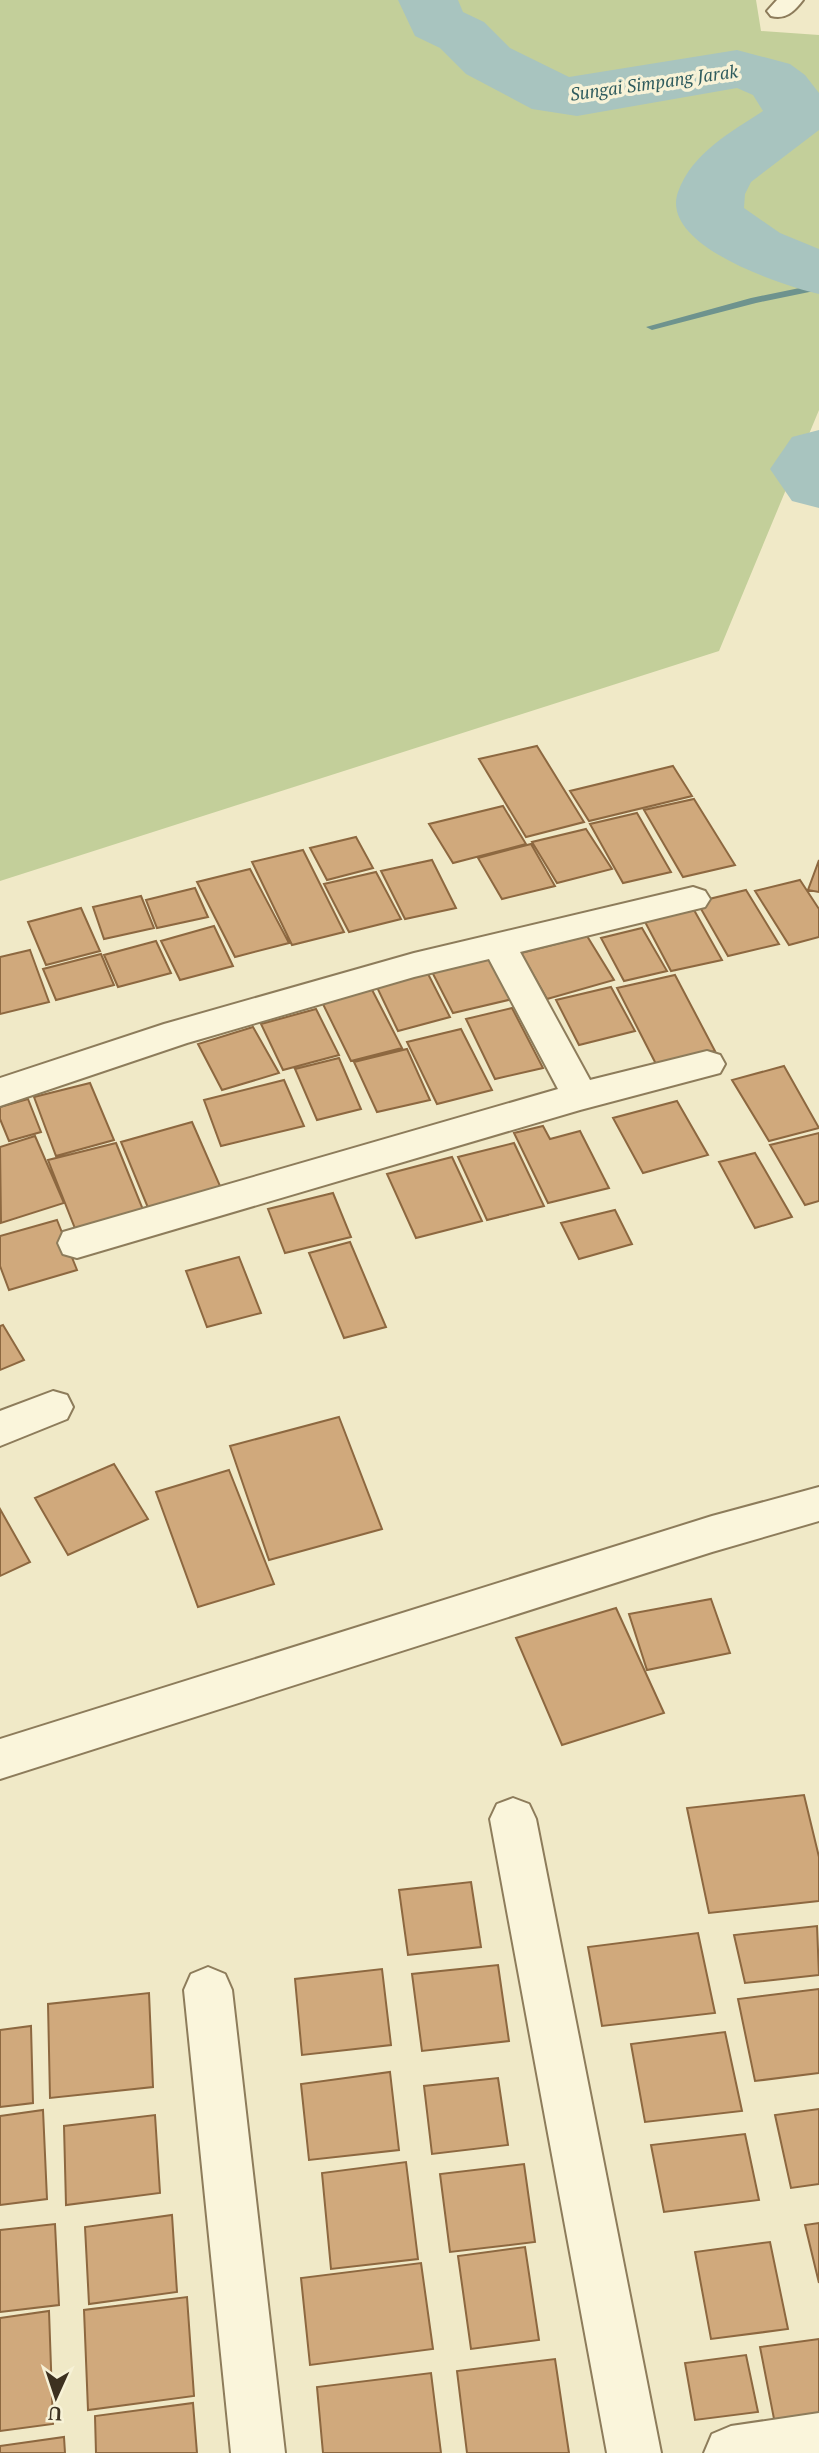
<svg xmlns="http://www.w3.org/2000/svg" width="819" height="2453" font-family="'PT Serif',serif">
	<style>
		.green { fill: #c3cf9a }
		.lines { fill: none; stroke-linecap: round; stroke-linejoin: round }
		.stream { fill: #6e938e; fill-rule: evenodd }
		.river { fill: #a8c4bf; fill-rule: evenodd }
		.building { fill: #d0a97c; stroke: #8d6840; stroke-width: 2 }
		.minor-casing { stroke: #8d7c5b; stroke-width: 4 }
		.minor { fill: #faf5db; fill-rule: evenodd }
		.labels { text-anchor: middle; stroke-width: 7; stroke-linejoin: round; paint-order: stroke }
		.far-water-label { font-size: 18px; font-style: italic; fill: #2e5b5d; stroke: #f7f2d7 }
	</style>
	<rect width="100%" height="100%" fill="#f0e9c7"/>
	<path class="green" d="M0 0H756L761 31 819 35V410L719 651 0 881Z"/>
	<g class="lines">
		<path class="stream" d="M819 284V290L756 303 652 330 646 327 751 298Z"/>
		<path class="river" d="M398 0H458L463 12 484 22 510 48 569 77 737 50 790 64 805 75 819 93V130L751 182 745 194 744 208 780 233 819 249V294C782 285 659 246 678 192 692 153 731 132 763 111L753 95 737 88 577 116 532 109 466 74 440 48 415 36Z
			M819 430V508L792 501 770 469 792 437Z"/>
	</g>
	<path class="building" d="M537 746 584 822 526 837 479 759Z
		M673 766 692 796 589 821 570 791Z
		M694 799 735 865 683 877 644 810Z
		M503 806 526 844 453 863 429 824Z
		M637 813 671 872 623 883 590 824Z
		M586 829 612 869 557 883 532 842Z
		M356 837 373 868 327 880 310 848Z
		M531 844 555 886 502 899 478 858Z
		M303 850 344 932 292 945 252 862Z
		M432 860 456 908 405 919 381 871Z
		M819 860V892L808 890Z
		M250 869 289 943 235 957 197 882Z
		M376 872 401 919 349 932 324 884Z
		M800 880 819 909V937L789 945 755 891Z
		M195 888 208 917 157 928 146 900Z
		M746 890 779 944 728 956 697 902Z
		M141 896 154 928 104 939 93 907Z
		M81 908 100 951 46 965 28 922Z
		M694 910 722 960 671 971 644 920Z
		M214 926 233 966 180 980 161 941Z
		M642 928 667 971 624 981 601 938Z
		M587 936 614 980 547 999 521 953Z
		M156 941 171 973 118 987 104 955Z
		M30 950 49 1002 0 1014V957Z
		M492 952 517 998 453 1013 429 966Z
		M101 954 114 985 56 1000 43 969Z
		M424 966 450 1017 398 1031 373 979Z
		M675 975 715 1051 656 1064 617 988Z
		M368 982 402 1048 351 1061 318 994Z
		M611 987 635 1031 579 1045 556 1000Z
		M512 1008 543 1068 495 1079 466 1019Z
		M316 1009 339 1055 283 1070 261 1024Z
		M253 1027 279 1073 222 1090 198 1044Z
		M461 1029 492 1090 437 1104 407 1042Z
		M407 1049 430 1100 377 1112 354 1062Z
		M339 1058 361 1109 317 1120 295 1069Z
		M784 1066 819 1128 769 1141 732 1080Z
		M284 1080 304 1126 221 1146 204 1100Z
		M90 1083 114 1140 56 1156 34 1097Z
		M28 1099 41 1132 9 1141 0 1119V1107Z
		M677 1101 708 1155 643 1173 613 1118Z
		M192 1122 224 1195 151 1215 121 1142Z
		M543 1126 550 1139 580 1131 609 1188 548 1203 514 1133Z
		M819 1133V1201L805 1205 770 1145Z
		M35 1136 64 1203 1 1223 0 1147Z
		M116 1143 146 1217 78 1236 48 1160Z
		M514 1143 544 1206 487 1220 458 1157Z
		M755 1153 792 1217 755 1228 719 1162Z
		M452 1157 482 1221 416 1238 387 1174Z
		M333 1193 351 1237 285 1253 268 1209Z
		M615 1210 632 1244 579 1259 561 1223Z
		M57 1220 77 1270 9 1290 0 1266V1236Z
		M350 1242 386 1327 344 1338 309 1253Z
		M239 1257 261 1313 207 1327 186 1271Z
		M3 1325 24 1360 0 1370V1326Z
		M339 1417 382 1529 269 1560 230 1446Z
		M114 1464 148 1519 68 1555 35 1498Z
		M229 1470 274 1584 198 1607 156 1492Z
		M0 1509 30 1562 0 1576Z
		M711 1599 730 1653 647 1670 629 1614Z
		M616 1608 664 1713 562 1745 516 1638Z
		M804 1795 819 1857V1901L709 1913 687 1808Z
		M471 1882 481 1947 408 1955 399 1890Z
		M817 1926 819 1975 745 1983 734 1935Z
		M698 1933 715 2013 602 2026 588 1947Z
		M498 1965 509 2041 422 2051 412 1974Z
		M382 1969 391 2045 302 2055 295 1979Z
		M819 1989V2073L755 2081 738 1999Z
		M149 1993 153 2087 50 2098 48 2004Z
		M31 2026 33 2103 0 2107V2030Z
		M725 2032 742 2111 645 2122 631 2044Z
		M390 2072 399 2150 309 2160 301 2084Z
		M498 2078 508 2145 432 2154 424 2086Z
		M819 2109V2184L791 2188 775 2115Z
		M43 2110 47 2199 0 2205V2116Z
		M155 2115 160 2193 66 2205 64 2126Z
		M745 2134 759 2200 664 2212 651 2145Z
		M406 2162 418 2259 331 2269 322 2173Z
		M524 2164 535 2242 450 2252 440 2174Z
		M172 2215 177 2292 89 2304 85 2227Z
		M819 2223V2283L805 2225Z
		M55 2224 59 2305 0 2312V2230Z
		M770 2242 788 2329 711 2339 695 2252Z
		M525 2247 539 2340 471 2349 458 2256Z
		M421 2263 433 2349 310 2365 301 2278Z
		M187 2297 194 2396 88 2410 84 2310Z
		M49 2311 53 2424 0 2431V2318Z
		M819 2339V2418L775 2424 760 2347Z
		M746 2355 758 2412 695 2420 685 2363Z
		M555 2359 569 2453H467L457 2371Z
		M431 2373 441 2453H323L317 2387Z
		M193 2403 197 2453H96L95 2416Z
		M64 2437 65 2453H0V2446Z"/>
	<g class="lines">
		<g class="minor-casing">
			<path id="minor" d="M777 0H803C794 12 785 20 771 16L767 11Z
				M693 887 705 891 710 899 705 907 520 952 590 1080 707 1051 720 1055 725 1064 720 1073 580 1110 77 1258 63 1254 58 1243 63 1232 558 1089 489 959 414 977 187 1043 0 1106V1078L164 1024 414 953Z
				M53 1391 67 1395 73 1407 67 1419 0 1446V1411Z
				M819 1487V1521L712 1552 0 1779V1739L712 1516Z
				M513 1798 529 1804 536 1819 661 2453H607L490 1819 497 1804Z
				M208 1967 225 1974 232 1990 285 2453H231L184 1990 191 1974Z
				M819 2413V2453H704L712 2434 731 2426Z"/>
		</g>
		<use href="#minor" class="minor"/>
	</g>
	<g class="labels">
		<g class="far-water-label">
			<text transform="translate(654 83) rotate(-8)" y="6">Sungai Simpang Jarak</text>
		</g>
	</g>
	<g transform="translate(56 2397) rotate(183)" stroke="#f7f2d7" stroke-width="5" paint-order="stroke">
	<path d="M0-5L12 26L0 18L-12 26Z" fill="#3d3120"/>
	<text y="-10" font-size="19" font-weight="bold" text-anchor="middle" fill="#3d3120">U</text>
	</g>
</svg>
